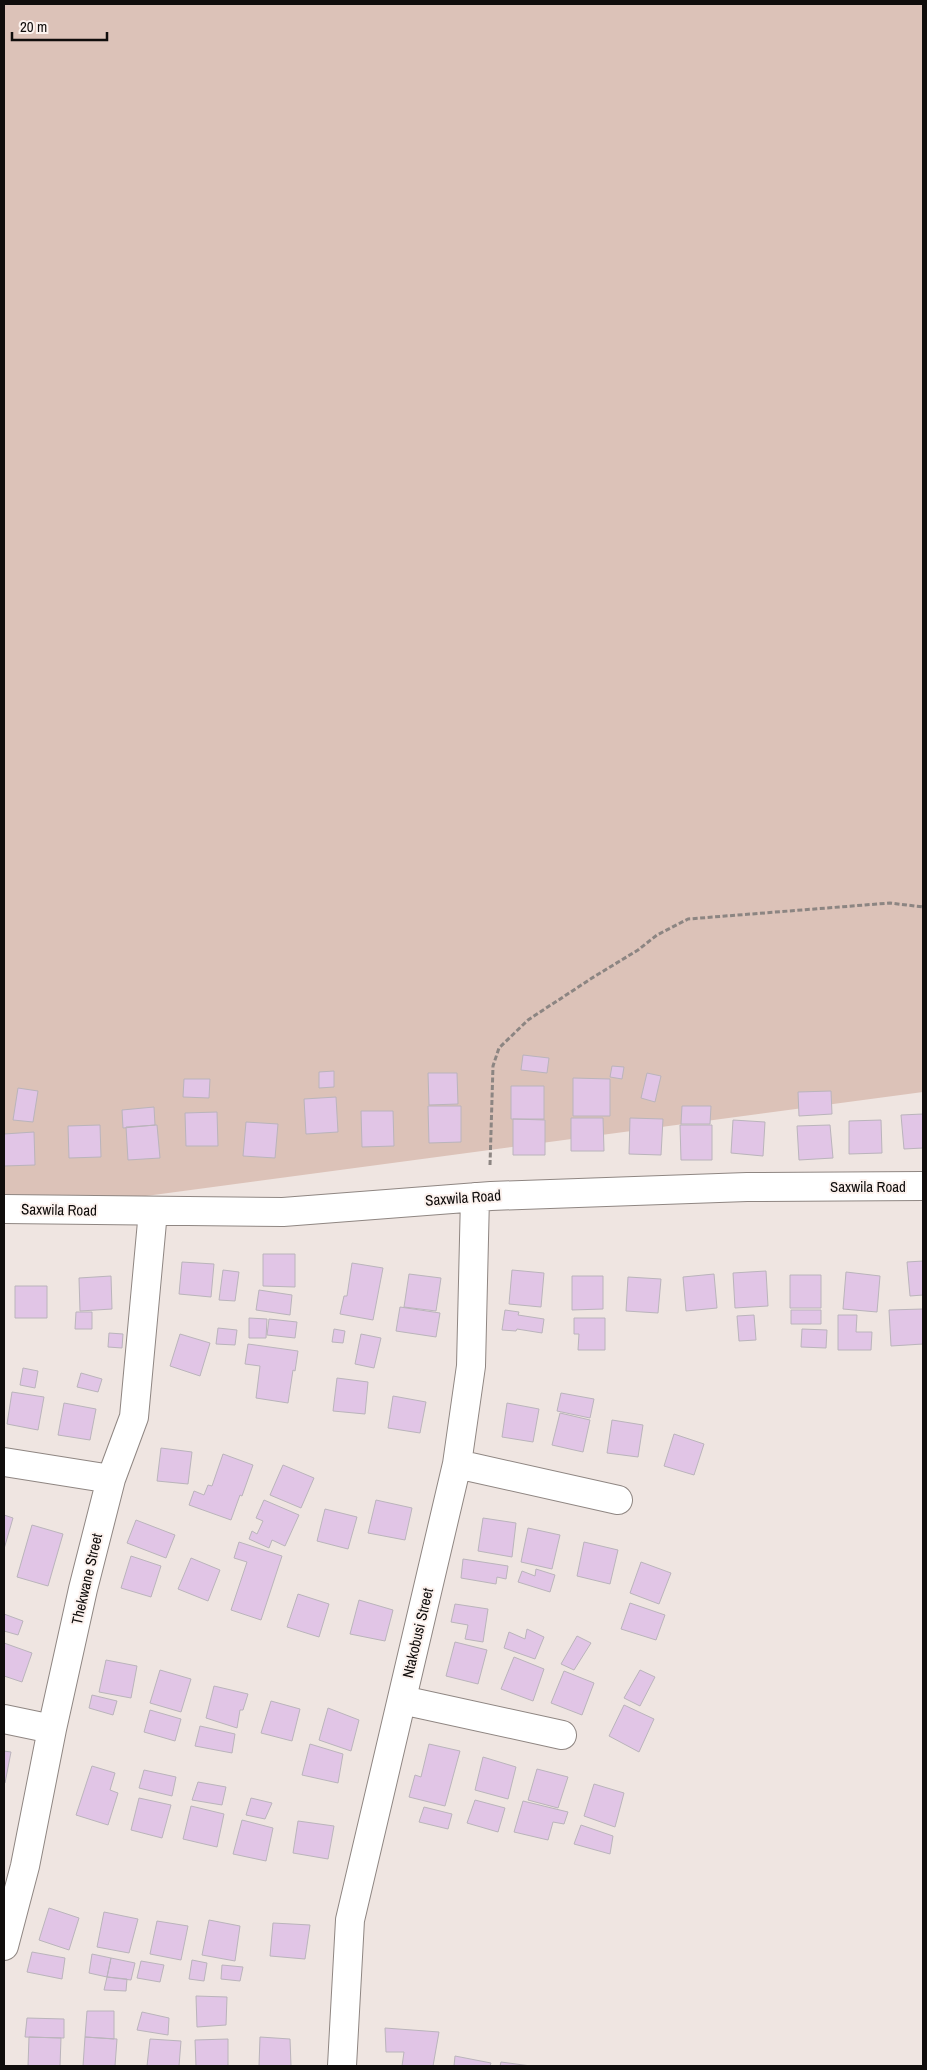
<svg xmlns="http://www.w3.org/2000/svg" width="927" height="2070" font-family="'Archivo Narrow',sans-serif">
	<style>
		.green { fill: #dcc2b8 }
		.building { fill: #e1c5e6; stroke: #bab4bb }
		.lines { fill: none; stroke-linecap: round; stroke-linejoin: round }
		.street-casing { stroke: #8f8682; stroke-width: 30 }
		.path { stroke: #8c8582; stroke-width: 3; stroke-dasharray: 5 2.5; stroke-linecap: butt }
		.street { stroke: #fff; stroke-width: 28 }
		.labels { text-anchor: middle; stroke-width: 4; stroke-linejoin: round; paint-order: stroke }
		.street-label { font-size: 15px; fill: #100d0c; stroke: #fcf2ee }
	</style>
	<rect width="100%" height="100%" fill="#efe5e1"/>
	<path class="green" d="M4 4H923V1092L4 1215Z"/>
	<path class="building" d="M523 1055 549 1058 547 1073 521 1070Z
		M612 1066 624 1067 622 1079 610 1077Z
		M334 1071V1087L319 1088V1072Z
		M428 1073H457L458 1104 429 1105Z
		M647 1073 661 1076 655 1102 641 1098Z
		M573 1078 610 1079V1116H573Z
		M184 1079H210L209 1098 183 1097Z
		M511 1086H544V1119H511Z
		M18 1088 38 1091 33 1122 13 1120Z
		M831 1091 832 1114 799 1116 798 1092Z
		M336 1097 338 1132 306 1134 304 1099Z
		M428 1106H461V1142L429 1143Z
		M682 1106H711L710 1124H681Z
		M154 1107 155 1125 123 1128 122 1110Z
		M361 1111H393L394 1146 362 1147Z
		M217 1112 218 1146H186L185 1113Z
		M923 1114V1148L904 1149 901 1115Z
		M571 1118H603L604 1151H571Z
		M630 1118 663 1119 661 1155 629 1154Z
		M513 1119 545 1120V1155H513Z
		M733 1120 765 1122 763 1156 731 1153Z
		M881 1120 882 1153 849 1154V1121Z
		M246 1122 278 1124 275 1158 243 1156Z
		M100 1125 101 1157 69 1158 68 1126Z
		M157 1125 160 1158 128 1160 126 1127Z
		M680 1125H712V1160H681Z
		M830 1125 833 1158 799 1160 797 1126Z
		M34 1132 35 1165 4 1166V1134Z
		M263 1254H295V1287L263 1286Z
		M923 1261V1295L910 1296 907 1262Z
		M182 1262 214 1264 211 1297 179 1294Z
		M352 1263 383 1268 373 1320 340 1314 344 1296H347Z
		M223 1270 239 1272 235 1301 219 1300Z
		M512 1270 544 1273 541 1307 509 1304Z
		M766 1271 768 1306 735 1308 733 1273Z
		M846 1272 880 1276 877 1312 843 1309Z
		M409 1274 441 1278 436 1311 404 1307Z
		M714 1274 717 1308 686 1311 683 1277Z
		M790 1275H821V1308H790Z
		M111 1276 112 1309 80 1311 79 1278Z
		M572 1276H603V1309L572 1310Z
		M628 1277 661 1279 658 1313 626 1311Z
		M15 1286H47V1318H15Z
		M259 1290 292 1295 290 1315 256 1310Z
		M400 1307 440 1313 436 1337 396 1331Z
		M923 1309V1344L891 1346 889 1310Z
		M505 1310 519 1312 518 1315 544 1319 542 1333 517 1329 516 1331 502 1330Z
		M791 1310H821V1324H791Z
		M76 1312H92V1329H75Z
		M754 1315 756 1340 739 1341 737 1316Z
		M838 1315H857L856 1332H872L871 1350H838Z
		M249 1318 267 1319 266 1338H249Z
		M574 1318H605V1350H578L579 1334H574Z
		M269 1319 297 1322 295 1338 267 1335Z
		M218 1328 237 1330 235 1345 216 1344Z
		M334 1329 345 1331 343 1343 332 1342Z
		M802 1329 827 1330 826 1348 801 1347Z
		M109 1333 123 1334 122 1348 108 1347Z
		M180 1334 210 1343 200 1376 170 1366Z
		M361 1334 381 1338 374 1368 355 1364Z
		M248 1344 298 1351 295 1371 293 1370 288 1403 256 1398 260 1366 245 1364Z
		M23 1368 38 1371 35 1388 20 1385Z
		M81 1373 102 1379 98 1392 77 1387Z
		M337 1378 368 1382 365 1414 333 1411Z
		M12 1392 44 1397 38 1430 7 1424Z
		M561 1393 594 1399 590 1418 557 1411Z
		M393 1396 426 1402 420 1433 388 1428Z
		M64 1403 96 1409 90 1440 58 1435Z
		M507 1403 539 1409 533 1442 502 1437Z
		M560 1413 590 1420 583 1452 552 1445Z
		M612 1420 643 1425 638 1457 607 1453Z
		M674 1434 704 1444 694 1475 664 1466Z
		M161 1448 192 1452 188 1484 157 1481Z
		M223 1454 253 1465 242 1496 240 1495 231 1520 189 1505 194 1491 204 1495 208 1485 212 1486Z
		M283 1465 314 1478 301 1508 270 1495Z
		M264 1500 299 1515 285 1546 272 1540 269 1548 249 1539 252 1531 257 1534 263 1521 256 1518Z
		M376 1500 412 1508 405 1540 368 1533Z
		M325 1509 357 1517 348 1549 317 1541Z
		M4 1515 13 1518 4 1549Z
		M483 1518 516 1523 512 1557 478 1551Z
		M136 1520 175 1535 166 1558 127 1543Z
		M32 1525 63 1534 48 1586 17 1577Z
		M528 1528 560 1535 552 1569 521 1562Z
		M239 1542 282 1556 261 1620 231 1610 247 1562 234 1558Z
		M584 1542 618 1550 610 1584 577 1576Z
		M131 1556 161 1566 151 1597 121 1588Z
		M191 1558 220 1570 208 1601 178 1589Z
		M463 1559 508 1566 506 1579 497 1577 496 1584 461 1578Z
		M641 1562 671 1573 659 1604 630 1593Z
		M536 1569 555 1575 550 1592 518 1582 522 1571 535 1576Z
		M298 1594 329 1604 319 1637 287 1627Z
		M359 1600 393 1610 385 1641 350 1634Z
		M630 1603 665 1615 656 1640 621 1629Z
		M455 1604 488 1609 483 1642 465 1639 468 1625 451 1622Z
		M4 1614 23 1621 18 1635 4 1631Z
		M527 1629 544 1637 535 1659 504 1648 509 1632 525 1639Z
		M577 1636 591 1643 574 1670 561 1664Z
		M455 1642 487 1650 478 1684 446 1676Z
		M4 1643 32 1653 22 1682 4 1676Z
		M514 1657 544 1669 533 1701 501 1689Z
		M106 1660 137 1666 131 1698 99 1692Z
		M160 1670 191 1679 181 1712 150 1703Z
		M640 1670 655 1677 640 1706 624 1698Z
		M564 1671 594 1683 582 1715 551 1703Z
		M214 1686 248 1694 243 1710H240L237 1728 206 1718Z
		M92 1695 117 1701 113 1715 89 1708Z
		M271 1701 300 1709 292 1741 261 1733Z
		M624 1705 654 1719 639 1752 609 1736Z
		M328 1708 359 1720 351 1751 319 1740Z
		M150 1710 181 1719 175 1741 144 1732Z
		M200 1726 235 1734 232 1753 195 1746Z
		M310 1744 343 1754 338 1783 302 1775Z
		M429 1744 460 1751 445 1806 409 1797 415 1775 421 1777Z
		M4 1751 11 1752 5 1783H4Z
		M483 1757 516 1767 508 1799 475 1790Z
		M92 1766 115 1773 110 1790 118 1793 108 1825 76 1815Z
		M537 1769 568 1777 558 1808 528 1800Z
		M144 1770 176 1777 172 1796 139 1788Z
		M198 1782 226 1787 222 1805 192 1800Z
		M594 1784 624 1793 615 1827 584 1816Z
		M139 1798 171 1805 162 1838 131 1830Z
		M251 1798 272 1803 265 1819 246 1815Z
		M475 1800 505 1808 498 1832 467 1823Z
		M523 1801 568 1812 564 1824 553 1822 548 1840 514 1832Z
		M191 1806 224 1814 217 1847 183 1839Z
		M424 1807 452 1814 448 1829 419 1822Z
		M242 1820 273 1828 266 1861 233 1854Z
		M298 1821 334 1826 328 1859 293 1853Z
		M581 1825 613 1836 610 1854 574 1844Z
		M49 1908 79 1918 69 1950 39 1940Z
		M104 1912 138 1919 129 1953 97 1947Z
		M209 1920 240 1926 235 1961 202 1955Z
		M157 1921 188 1926 181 1960 150 1954Z
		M273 1923 310 1925 305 1959 270 1956Z
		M32 1952 65 1958 62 1979 27 1972Z
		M92 1954 111 1958 107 1977 89 1973Z
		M111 1958 135 1963 131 1980 107 1977Z
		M192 1960 207 1963 204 1981 189 1979Z
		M141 1961 164 1965 160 1982 137 1978Z
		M222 1965 243 1967 240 1981 221 1979Z
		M107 1977 127 1979 126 1991 104 1990Z
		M196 1996 227 1997 226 2025 197 2027Z
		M87 2011H114V2039L85 2037Z
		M142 2012 169 2018 168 2035 137 2030Z
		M27 2018 64 2019V2038L25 2037Z
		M385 2028 439 2032 433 2066H402L404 2052H386Z
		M29 2037 61 2038 60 2066H28Z
		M85 2037 117 2039 115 2066H83Z
		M260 2037 290 2039 291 2066H259Z
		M150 2039 181 2041 179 2066H147Z
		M228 2039V2066H196L195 2040Z
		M455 2056 491 2063 490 2066H454Z
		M501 2062 531 2066H500Z"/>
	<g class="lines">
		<g class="street-casing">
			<path id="street" d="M4 1209 283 1212 491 1196 747 1187 923 1186
				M4 1462 111 1479
				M457 1464 618 1500
				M402 1700 562 1735
				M4 1719 52 1729
				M4 1946 25 1866 52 1729 83 1589 111 1479 134 1417 153 1211
				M342 2066 350 1920 457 1464 471 1366 475 1197"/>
		</g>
		<path class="path" d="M490 1165 493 1066 499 1048 528 1020 592 978 638 950 657 935 688 919 890 903 923 907"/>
		<use href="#street" class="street"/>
	</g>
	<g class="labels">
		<g class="street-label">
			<text x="868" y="1192">Saxwila Road</text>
			<text transform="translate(463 1198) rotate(-4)" y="5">Saxwila Road</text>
			<text transform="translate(59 1210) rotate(1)" y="5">Saxwila Road</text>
			<text transform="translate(87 1579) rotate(-77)" y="5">Thekwane Street</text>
			<text transform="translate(418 1633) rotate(-77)" y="5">Ntakobusi Street</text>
		</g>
	</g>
	<rect width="927" height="2070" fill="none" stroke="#100d0c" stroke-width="10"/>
	<path d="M12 32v8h95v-8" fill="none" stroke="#100d0c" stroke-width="2.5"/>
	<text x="20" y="32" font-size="15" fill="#100d0c" stroke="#fcf2ee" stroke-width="4" paint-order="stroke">20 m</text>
</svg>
